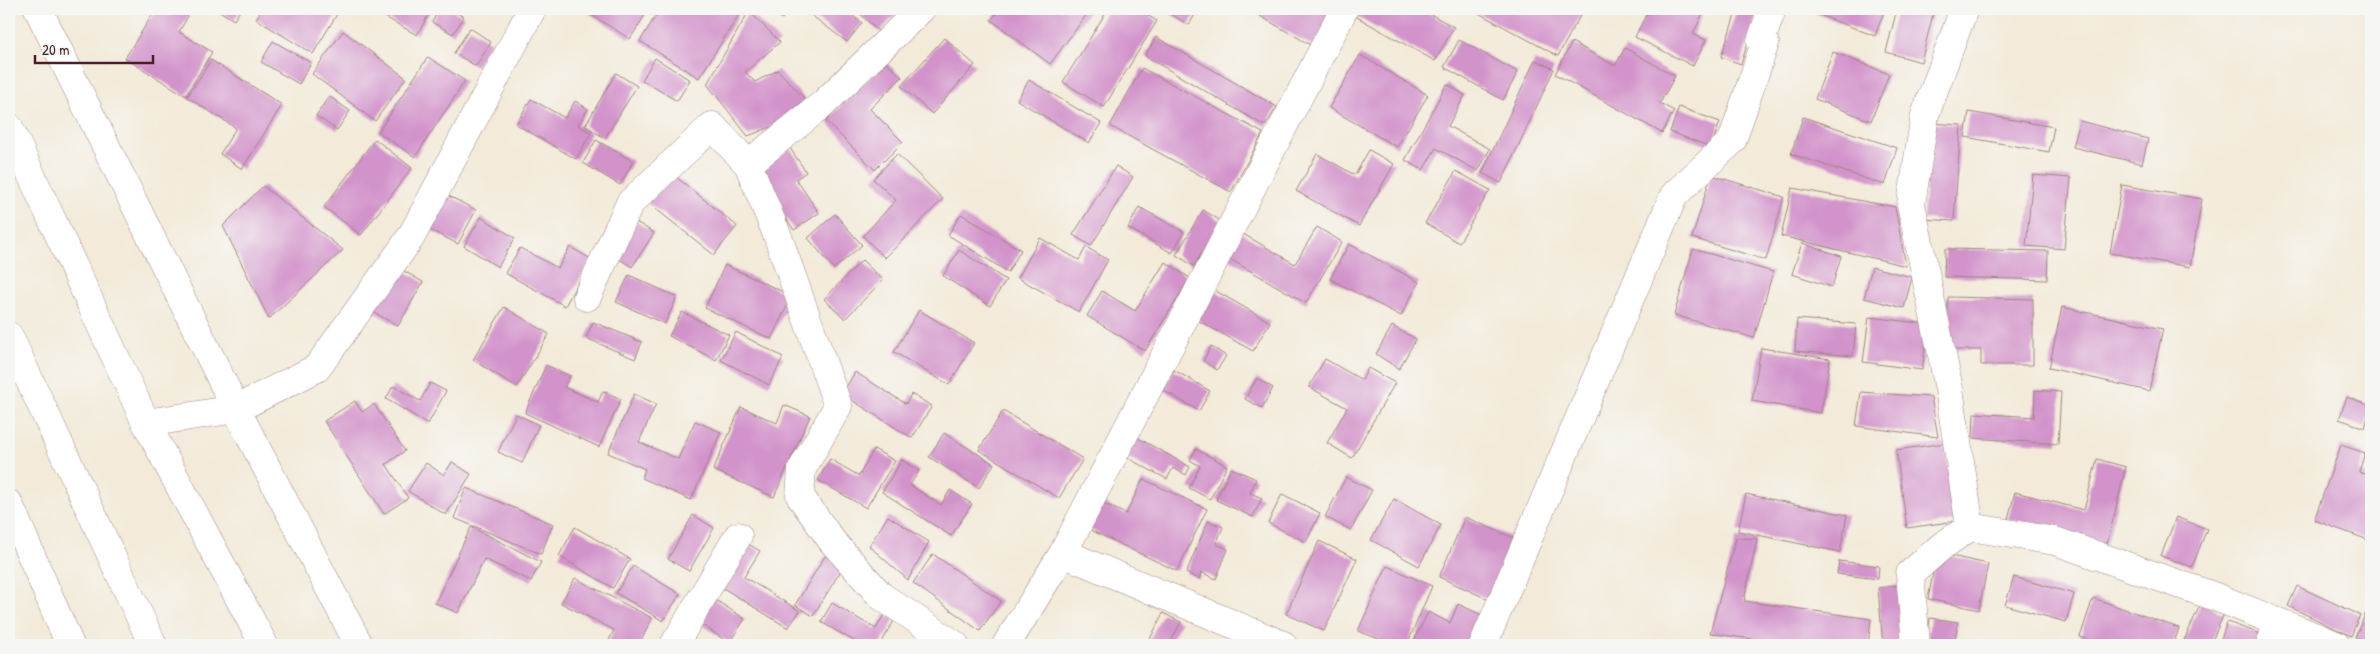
<svg xmlns="http://www.w3.org/2000/svg" width="2380" height="654" font-family="'Patrick Hand',sans-serif">
	<style>
		.building { fill: #d292ca }
		.lines { fill: none; stroke-linecap: round; stroke-linejoin: round }
		.minor-casing { stroke: #9e8482; stroke-width: 29 }
		.tertiary-casing { stroke: #9e8482; stroke-width: 29 }
		.primary-casing { stroke: #9e8482; stroke-width: 29 }
		.minor { stroke: #fff; stroke-width: 28 }
		.tertiary { stroke: #fff; stroke-width: 28 }
		.primary { stroke: #fff; stroke-width: 28 }
	</style>
	<rect width="100%" height="100%" fill="#f6f6f2"/>
	<filter id="ink" filterUnits="userSpaceOnUse"><feTurbulence type="fractalNoise" baseFrequency=".02" numOctaves="2"/><feDisplacementMap in="SourceGraphic" scale="10" xChannelSelector="R" yChannelSelector="G"/><feConvolveMatrix kernelMatrix="1 2 1 2 8 2 1 2 1" color-interpolation-filters="sRGB"/></filter>
	<filter id="wash" filterUnits="userSpaceOnUse"><feTurbulence type="fractalNoise" baseFrequency=".0096" numOctaves="4" result="noise"/><feDisplacementMap in="SourceGraphic" scale="20" xChannelSelector="R" yChannelSelector="G"/><feGaussianBlur stdDeviation="1.12" result="paint"/><feColorMatrix in="noise" values="0 0 0 0 0 0 0 0 0 0 0 0 0 0 0 0 0 1.4 0 .05"/><feComposite in="paint" operator="in"/></filter>
	<g filter="url(#wash)">
		<rect width="100%" height="100%" fill="#f3ead9"/>
		<g id="blocks">
			<path class="building" d="M156 9H176L188 16 179 32 212 52 186 96 125 58Z
				M216 9H241L234 20Z
				M262 9H340L313 54 256 19Z
				M371 9H432L417 35Z
				M439 9H450L464 17 453 34 432 22Z
				M582 9H649L630 39Z
				M660 9H740L742 10 699 78 640 41Z
				M768 9H790L782 19Z
				M803 9H844L862 23 847 42Z
				M855 9H901L879 32Z
				M1000 9H1091L1050 64 991 20Z
				M1108 9H1137L1157 21 1104 107 1063 82Z
				M1169 9H1198L1189 25 1167 12Z
				M1265 9H1336L1314 47 1260 16Z
				M1350 9H1421L1454 27 1435 61 1348 12Z
				M1471 9H1571L1581 14 1558 56Z
				M1649 9H1705L1693 34 1706 40 1693 66 1635 37Z
				M1706 9H1721L1718 14Z
				M1737 9 1757 14 1741 64 1721 57Z
				M1804 9H1885L1875 36Z
				M1897 9 1934 10 1921 62 1886 52Z
				M749 11 780 42 745 72 755 82 778 70 805 99 776 125 748 136 707 84Z
				M470 28 491 42 476 66 454 53Z
				M343 31 406 78 375 121 312 74Z
				M1156 37 1277 107 1265 126 1145 56Z
				M944 38 975 65 932 114 901 86Z
				M1459 40 1518 72 1503 100 1444 67Z
				M273 41 311 63 299 84 261 62Z
				M1572 42 1615 66 1625 48 1675 76 1660 103 1674 111 1662 133 1555 74Z
				M1833 52 1889 74 1871 121 1815 99Z
				M1360 55 1428 95 1397 147 1329 108Z
				M428 57 465 81 415 157 378 132Z
				M655 58 690 80 677 101 642 80Z
				M211 60 282 105 242 169 220 154 236 128 187 97Z
				M1535 60 1554 69 1501 183 1482 173Z
				M886 62 902 77 870 109 903 142 875 170 826 121Z
				M1142 68 1263 133 1231 192 1110 126Z
				M616 73 637 86 605 138 585 126Z
				M1029 80 1101 123 1089 143 1017 100Z
				M1447 84 1465 95 1448 126 1490 149 1478 171 1436 148 1423 170 1405 160Z
				M329 96 350 111 337 130 316 116Z
				M531 99 565 118 575 101 588 109 578 125 591 133 576 159 516 124Z
				M1679 107 1720 122 1711 147 1670 132Z
				M1969 112 2054 127 2049 152 1965 137Z
				M1803 117 1897 148 1885 185 1791 154Z
				M2080 121 2148 139 2142 164 2073 147Z
				M1930 123 1961 125 1954 221 1923 219Z
				M375 139 412 168 361 235 324 207Z
				M596 140 633 161 620 185 583 163Z
				M790 148 806 172 796 179 819 213 794 230 754 171Z
				M1369 150 1394 164 1359 226 1296 191 1317 154 1355 175Z
				M897 154 943 199 885 258 863 236 896 200 873 179Z
				M1116 166 1133 177 1091 246 1073 235Z
				M1456 171 1490 190 1459 243 1425 223Z
				M670 172 737 226 714 255 646 201Z
				M1711 175 1784 197 1766 260 1692 238Z
				M2033 175 2071 178 2064 249 2026 246Z
				M2122 185 2202 199 2190 267 2110 253Z
				M263 186 343 250 269 319 223 226Z
				M1792 188 1895 207 1906 266 1781 236Z
				M441 192 476 210 458 244 424 227Z
				M1139 207 1184 232 1172 253 1128 228Z
				M1203 210 1221 221 1194 266 1176 255Z
				M835 214 862 245 834 269 808 238Z
				M961 214 1021 250 1008 272 948 235Z
				M481 217 515 238 498 267 464 246Z
				M633 220 654 233 632 267 611 254Z
				M1317 227 1342 242 1306 303 1223 255 1238 231 1295 264Z
				M1040 238 1079 260 1086 247 1108 260 1079 312 1018 278Z
				M1802 243 1841 256 1832 287 1792 274Z
				M1349 244 1419 282 1401 316 1330 279Z
				M570 247 591 259 565 306 505 273 520 248 558 268Z
				M1693 249 1773 272 1754 338 1674 315Z
				M1945 249 2048 251 2047 280 1944 277Z
				M959 250 1006 280 990 306 943 276Z
				M862 260 883 280 845 319 824 299Z
				M1165 262 1190 278 1145 351 1087 316 1102 291 1135 311Z
				M725 265 792 296 771 339 705 308Z
				M395 266 423 282 398 326 370 310Z
				M1872 267 1912 277 1904 308 1864 298Z
				M629 275 677 297 665 324 616 302Z
				M1209 287 1270 322 1253 351 1192 317Z
				M1948 297 2033 299V365H1981V350H1947Z
				M504 307 549 334 517 387 473 360Z
				M2062 307 2163 329 2149 391 2049 368Z
				M919 310 974 343 949 385 894 352Z
				M682 312 729 335 716 360 669 336Z
				M1869 317 1928 324 1922 370 1863 362Z
				M1797 319 1856 324 1853 356 1795 351Z
				M593 322 642 342 635 359 586 338Z
				M1392 326 1416 339 1399 369 1376 354Z
				M736 332 783 357 769 385 721 360Z
				M1211 346 1226 356 1217 370 1203 361Z
				M1761 348 1830 359 1821 413 1752 401Z
				M1325 359 1362 380 1368 368 1395 383 1352 458 1327 443 1347 408 1309 387Z
				M546 365 570 376 564 387 598 402 603 391 621 399 599 447 525 413Z
				M1174 370 1210 391 1199 411 1163 390Z
				M855 372 906 404 911 394 932 406 912 438 842 394Z
				M1257 378 1273 388 1262 408 1245 399Z
				M430 383 446 391 428 424 386 399 393 386 420 401Z
				M2035 390 2061 392 2058 444 1973 438 1974 413 2034 417Z
				M1861 392 1931 397 1938 437 1856 426Z
				M634 394 656 404 639 442 678 459 695 421 721 432 691 500 642 478 645 469 608 453Z
				M2347 397 2371 406 2365 428 2339 419Z
				M355 401 362 412 374 404 405 451 386 464 408 498 384 514 324 421Z
				M784 405 810 416 774 497 713 470 741 407 777 423Z
				M1003 411 1083 459 1059 498 979 450Z
				M516 414 539 425 522 463 498 452Z
				M944 433 994 464 979 488 929 457Z
				M1131 434 1190 467 1186 475 1173 468 1167 479 1120 454Z
				M1945 443 1956 521 1907 528 1896 450Z
				M2341 445 2365 453 2359 472 2371 476V541L2314 520Z
				M874 449 895 461 866 508 818 480 830 459 859 476Z
				M1196 449 1227 466 1210 499 1189 488 1200 466 1190 460Z
				M2097 459 2126 467 2107 544 2008 519 2015 492 2084 510Z
				M902 460 919 471 910 485 941 505 950 490 972 504 951 536 882 492Z
				M452 462 471 474 446 515 408 491 426 463 444 475Z
				M1231 468 1256 479 1250 493 1262 498 1253 517 1216 500Z
				M1346 477 1372 490 1351 530 1325 517Z
				M1143 479 1207 509 1177 571 1084 527 1096 500 1126 514Z
				M466 488 553 524 541 554 454 518Z
				M1282 494 1320 513 1306 542 1268 523Z
				M1746 494 1847 515 1840 552 1738 531Z
				M1394 499 1441 525 1419 566 1371 540Z
				M693 515 714 528 689 571 668 559Z
				M888 516 929 542 908 580 869 546Z
				M1465 517 1516 539 1490 600 1439 577Z
				M2176 517 2207 529 2192 567 2161 556Z
				M1208 521 1223 527 1216 544 1228 549 1216 579 1201 572 1199 579 1186 573Z
				M471 527 541 562 531 581 484 559 458 613 435 603Z
				M575 527 630 559 613 588 559 556Z
				M1736 538 1757 539 1744 601 1871 619 1868 645H1793L1710 633Z
				M742 540 760 551 744 577 800 611 788 628 715 583Z
				M1319 541 1357 559 1324 631 1286 614Z
				M1937 553 1988 564 1979 610 1928 599Z
				M933 554 1001 601 980 631 913 583Z
				M825 556 843 567 813 616 795 605Z
				M1839 561 1879 566 1878 579 1837 574Z
				M633 566 680 594 663 621 616 593Z
				M1387 566 1432 586 1407 645H1376L1379 639 1358 631Z
				M2014 577 2074 594 2066 622 2005 605Z
				M575 578 652 618 639 645H607L614 630 561 603Z
				M1899 585 1904 645H1883L1878 588Z
				M2297 586 2360 615 2351 636 2288 606Z
				M711 597 745 619 729 643 695 620Z
				M2093 598 2179 628 2173 645H2104L2080 637Z
				M2371 602V645L2355 637Z
				M832 603 876 629 885 613 895 619 880 645H861L821 622Z
				M2201 603 2224 614 2210 645H2182Z
				M1458 604 1486 617 1472 645H1412L1428 612 1450 623Z
				M1163 613 1181 622 1169 645H1147Z
				M1930 618 1958 622 1955 640 1984 645H1927Z
				M2227 622 2261 634 2257 645H2219Z
				M1712 637 1733 645H1709Z
				M2057 641 2073 645H2056Z"/>
		</g>
	</g>
	<g filter="url(#ink)">
		<use href="#blocks" fill-opacity="0" stroke="#9e8482" stroke-width="1"/>
		<g class="lines">
			<g class="minor-casing">
				<path id="minor" d="M1964 9 1925 115 1911 204 1949 389 1970 527
					M748 164 778 237 838 406 802 469 800 496 832 541 881 596 955 645
					M587 297 630 203 712 126 748 164 823 104 921 9
					M146 423 236 409 317 368 411 237 532 9
					M9 504 70 645
					M1063 553 1283 645
					M674 645 738 536
					M1006 645 1063 553 1344 9
					M1483 645 1674 195 1732 141 1765 43 1761 41 1772 9
					M1916 645 1910 574 1942 546 1970 527 2055 541 2213 596 2336 645
					M2270 645 2278 622"/>
			</g>
			<g class="tertiary-casing">
				<path id="tertiary" d="M38 9 236 409 359 645"/>
			</g>
			<g class="primary-casing">
				<path id="primary" d="M9 127 146 423 264 645
					M9 336 153 645"/>
			</g>
			<use href="#minor" class="minor"/>
			<use href="#tertiary" class="tertiary"/>
			<use href="#primary" class="primary"/>
		</g>
	</g>
	<rect width="2380" height="654" fill="none" stroke="#f6f6f2" stroke-width="30"/>
	<path d="M35 55v8h118v-8" fill="none" stroke="#4a1f2b" stroke-width="2.5"/>
	<text x="42" y="55" font-size="15" fill="#4a1f2b" stroke="#f6f6f2" stroke-width="4" paint-order="stroke">20 m</text>
</svg>
